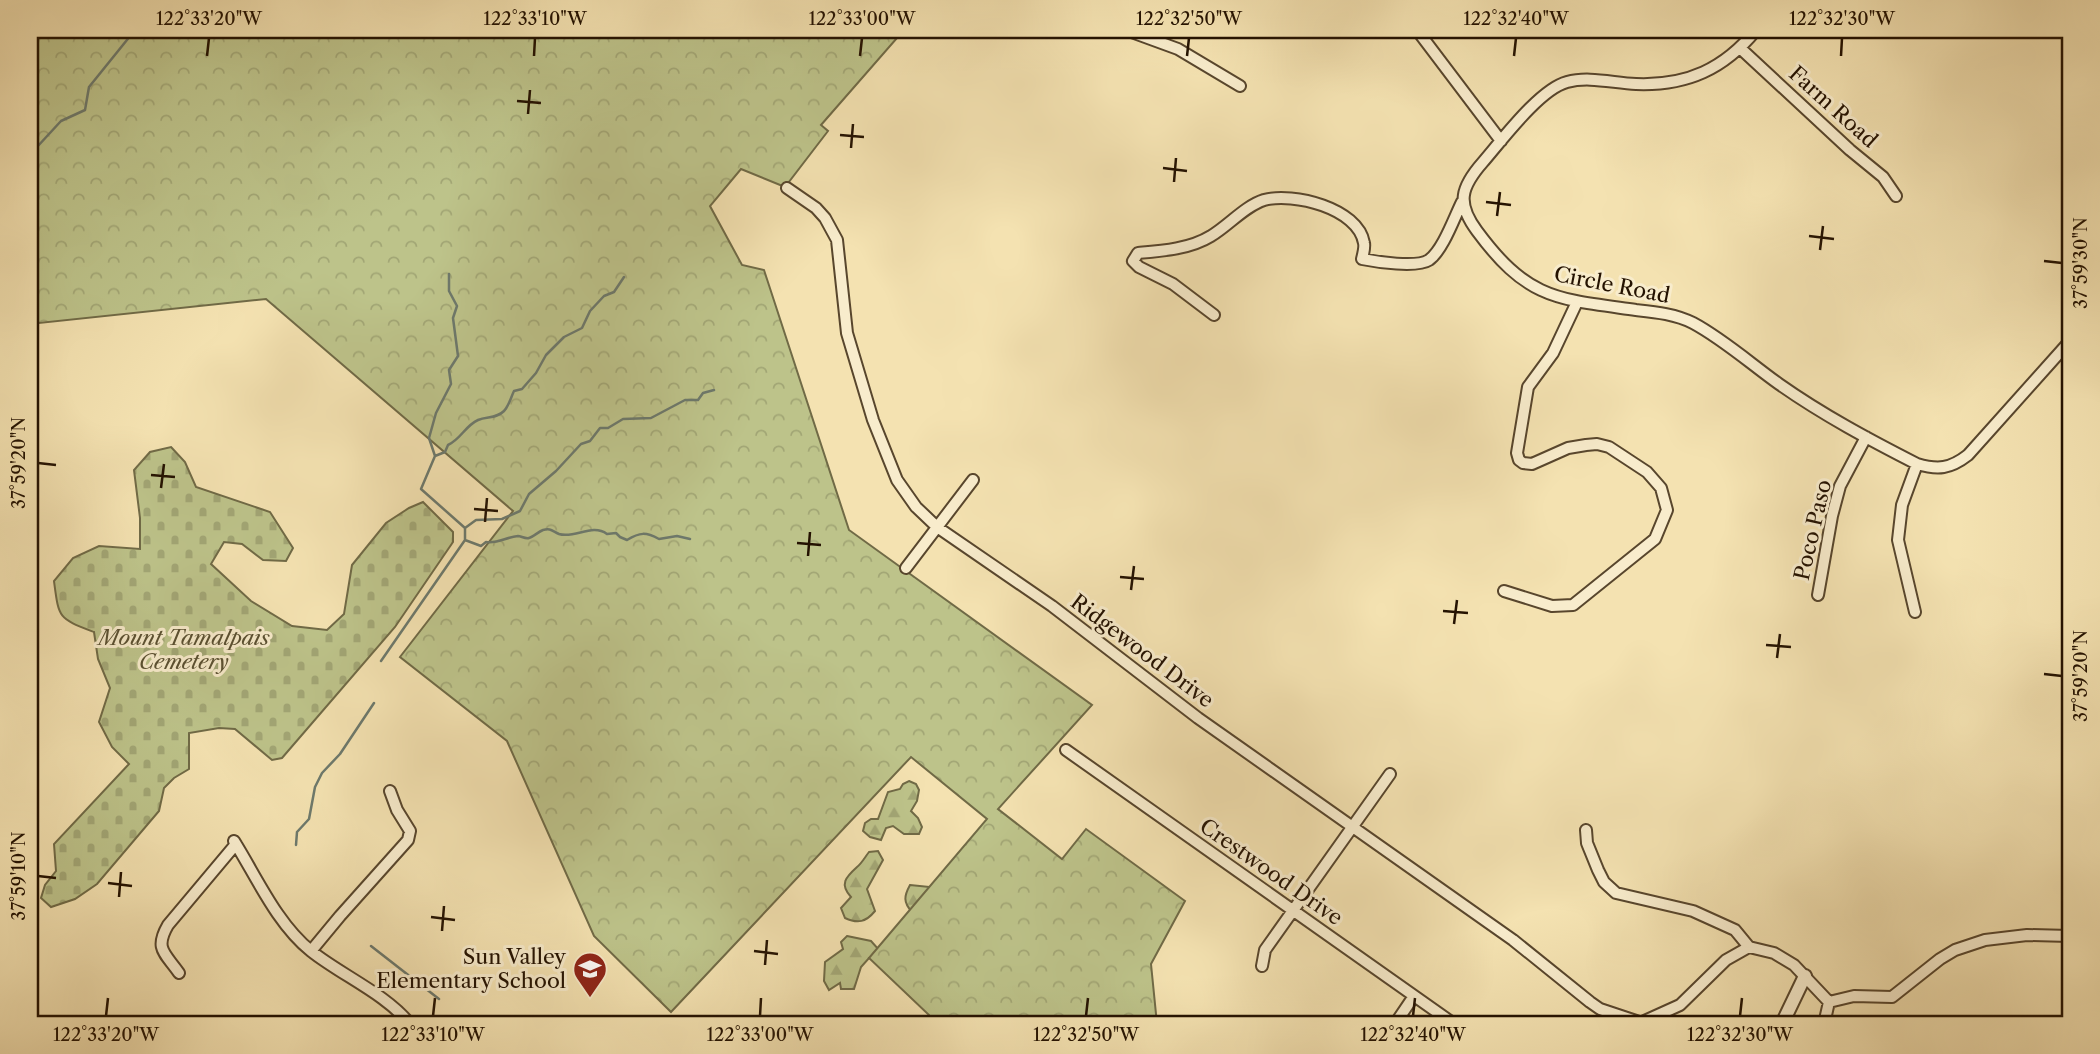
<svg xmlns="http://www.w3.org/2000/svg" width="2100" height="1054" font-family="'Libre Caslon Text',serif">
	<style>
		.forest { fill: url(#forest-firs); stroke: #706a46; stroke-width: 2 }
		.cemetery { fill: url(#cemetery-stones); stroke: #706a46; stroke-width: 2 }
		.park { fill: url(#park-crowns); stroke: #706a46; stroke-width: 2 }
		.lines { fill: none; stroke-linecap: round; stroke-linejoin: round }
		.stream { stroke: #6d796c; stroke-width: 2.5 }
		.minor-casing { stroke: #58462d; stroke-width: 14 }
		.tertiary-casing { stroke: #58462d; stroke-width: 16 }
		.minor { stroke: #f8eccc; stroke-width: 10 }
		.tertiary { stroke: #f8eccc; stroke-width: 12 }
		.ticks { fill: none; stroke: #241201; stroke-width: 2.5 }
		.labels { text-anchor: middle; stroke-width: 6; stroke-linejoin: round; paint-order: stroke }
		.street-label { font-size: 21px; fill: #241201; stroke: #f8eccc }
		.park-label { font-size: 21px; font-style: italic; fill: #5a5031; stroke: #f8eccc }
		.poi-label { font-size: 21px; fill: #241201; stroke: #f8eccc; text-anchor: end }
		.neatline { fill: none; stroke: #241201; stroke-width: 2.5 }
		.ticks-label { font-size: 18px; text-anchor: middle; fill: #241201 }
	</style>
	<defs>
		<pattern id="forest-firs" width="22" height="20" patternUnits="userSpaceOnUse" patternTransform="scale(1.75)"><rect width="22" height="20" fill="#bdc38a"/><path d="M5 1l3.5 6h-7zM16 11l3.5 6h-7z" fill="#a2a675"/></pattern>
		<pattern id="cemetery-stones" width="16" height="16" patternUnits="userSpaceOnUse" patternTransform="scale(1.75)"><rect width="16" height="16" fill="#bdc38a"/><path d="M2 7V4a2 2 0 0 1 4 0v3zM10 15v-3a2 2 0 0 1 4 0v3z" fill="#a2a675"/></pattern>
		<pattern id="park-crowns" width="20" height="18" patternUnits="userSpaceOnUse" patternTransform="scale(1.75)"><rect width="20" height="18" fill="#bdc38a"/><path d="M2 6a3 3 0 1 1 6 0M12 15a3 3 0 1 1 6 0" fill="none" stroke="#a2a675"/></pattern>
	</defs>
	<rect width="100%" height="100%" fill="#f4e2b1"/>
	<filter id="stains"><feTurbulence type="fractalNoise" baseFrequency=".00286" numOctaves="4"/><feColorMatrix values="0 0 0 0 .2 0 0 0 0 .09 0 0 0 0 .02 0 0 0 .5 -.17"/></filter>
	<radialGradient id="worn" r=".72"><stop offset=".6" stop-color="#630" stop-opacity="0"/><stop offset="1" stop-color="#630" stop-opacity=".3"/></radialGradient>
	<path class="forest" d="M909 781 916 784 919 790 917 801 911 811 918 818 922 827 919 834H904L893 826 886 828 881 840 870 837 863 831 865 823 871 819H878L888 792 900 789 903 784Z
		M878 851 883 860 867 889 875 911C866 922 858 924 845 918L841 908 851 897C839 884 846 877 857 867 862 863 865 857 869 852Z
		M910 885 930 887 912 912C903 902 904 896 910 885Z
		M847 936 871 941 880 951 879 959 869 958 861 967 854 989H841L840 983 829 990 824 981 825 962 843 949 841 942Z"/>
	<path class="cemetery" d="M171 447 185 462 196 487 270 512 293 548 286 561 263 560 242 544 224 542 211 564 251 601 292 626 327 630 344 614 352 565 386 523 409 508 423 502 453 532V542L395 627 282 758 272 760 235 729 219 728 189 733V769L174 778 164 788 159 811 97 884 75 899 51 907 41 898 45 885 56 871 54 844 129 764 112 747 99 722 110 688 98 659 94 632C58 618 59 619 54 581L73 558 99 546 140 549V518L134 470 150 452Z"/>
	<path class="park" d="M30 30H904L821 125 828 131 785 187 741 169 710 206 742 265 764 270 849 530 1092 705 998 809 1062 859 1086 829 1185 901 1151 964 1157 1024H926L929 1015 869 958 987 819 911 757 671 1012 594 936 507 741 400 657 513 511 266 299 30 324Z"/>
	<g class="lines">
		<path class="stream" d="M30 173 37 147 61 121 85 110 89 87 135 30
			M435 456 445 452 448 445C461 439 465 426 478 420 487 416 496 419 504 411 509 406 511 397 514 391L522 389 536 373 546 355 564 337 582 328 590 311 604 296 614 292 624 277
			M465 528 476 520 502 519 520 511 529 494 556 471 581 444 590 441 600 428H608L623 419 651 418 685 400H698L703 393 714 390
			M465 540 481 546 486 542C498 544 506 537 518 536 521 536 525 539 529 538 533 537 538 532 543 530 551 528 552 531 559 534 575 539 592 523 607 534L616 533 620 537 627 540C640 532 646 532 659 539L677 536 690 539
			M381 661 465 540V528L421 489 435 456 429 438 436 413 451 384 449 370 458 356 453 318 457 306 449 291V274
			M296 845 297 832 309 819 315 787 322 773 340 754 374 703
			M371 946 439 999"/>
		<g class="minor-casing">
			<path id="minor" d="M1126 30 1178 49 1240 86
				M1417 30 1501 141
				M1756 30C1724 69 1687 86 1636 84 1613 83 1589 76 1567 82 1540 89 1502 140 1483 162 1461 187 1456 203 1477 231 1528 300 1557 299 1636 310 1655 312 1676 314 1693 323 1723 339 1751 364 1779 384 1823 415 1870 440 1917 464 1938 470 1950 469 1968 455L2070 341
				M1740 48 1850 150 1883 177 1896 196
				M787 188 816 208 825 218 837 240 847 333 873 420 897 480 916 507 937 527 1052 606 1198 718 1513 940 1590 1002 1600 1009 1639 1022
				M1214 315 1173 284 1139 267 1133 261 1138 253C1162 251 1190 249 1211 236 1228 226 1245 206 1264 200 1293 192 1358 208 1364 243 1365 247 1363 255 1362 259 1377 262 1417 268 1429 260 1443 250 1454 218 1462 202
				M906 568 973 480
				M1504 591 1552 606 1573 605 1655 539 1667 510 1661 488 1647 472 1609 447 1597 444 1586 445 1568 448 1532 464 1523 463 1519 460 1517 453 1528 387 1553 353 1577 302
				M1818 595 1832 516 1840 486 1866 437
				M1915 612 1898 540 1902 505 1917 464
				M1066 750 1454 1024
				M1586 830 1587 843 1598 870 1604 882 1616 893 1693 911 1735 930 1749 947 1774 953 1794 965 1829 1002
				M234 841C256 876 277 924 311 951 341 975 386 994 410 1024
				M311 951 340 916 408 840 410 831 397 810 390 791
				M1262 966 1265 950 1390 774
				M179 973C165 953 154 949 168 925L236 844
				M1395 1024 1414 996
				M1638 1024 1680 1005 1726 960 1749 947
				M1824 1024 1829 1002 1854 996 1892 997 1940 959 1955 950 1985 940 2027 935 2070 936"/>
		</g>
		<g class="tertiary-casing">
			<path id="tertiary" d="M1782 1024 1805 976"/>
		</g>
		<use href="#minor" class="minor"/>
		<use href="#tertiary" class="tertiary"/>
	</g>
	<path class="ticks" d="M207 56 209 38M534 56 535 38M860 56 862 38M1187 56 1189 38M1514 56 1516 38M1841 56 1842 38M517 101 541 103M528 114 530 90M840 135 864 137M851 148 853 124M1163 168 1187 171M1174 182 1176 158M1486 202 1511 205M1497 216 1500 192M1809 236 1834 239M1820 250 1823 226M2044 261 2062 263M38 463 56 465M151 475 175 477M161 488 164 464M474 509 498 511M485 522 487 498M797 543 821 545M808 556 810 532M1120 577 1144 579M1131 590 1134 566M1443 611 1468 613M1454 624 1457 600M1766 645 1791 647M1777 658 1780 634M2044 674 2062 676M38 876 56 878M108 883 132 886M119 897 121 872M431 917 455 920M442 931 444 906M754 951 778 954M765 965 767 940M106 1016 108 998M433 1016 435 998M760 1016 761 998M1086 1016 1088 998M1413 1016 1415 998M1740 1016 1742 998"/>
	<defs>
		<g id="school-pin" transform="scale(1.75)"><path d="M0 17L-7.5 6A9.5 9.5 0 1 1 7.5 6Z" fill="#8f2418" stroke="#f8eccc"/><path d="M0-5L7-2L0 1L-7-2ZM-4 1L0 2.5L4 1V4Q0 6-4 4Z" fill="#fff"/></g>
	</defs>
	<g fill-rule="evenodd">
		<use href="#school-pin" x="590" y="969"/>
	</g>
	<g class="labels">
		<g class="street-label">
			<text transform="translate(1833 107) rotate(42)" y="7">Farm Road</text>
			<text transform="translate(1612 285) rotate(11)" y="7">Circle Road</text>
			<text transform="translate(1813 530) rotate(-77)" y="7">Poco Paso</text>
			<text transform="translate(1142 651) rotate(37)" y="7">Ridgewood Drive</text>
			<text transform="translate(1271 872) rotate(35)" y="7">Crestwood Drive</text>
		</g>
		<g class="park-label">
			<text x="184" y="645">Mount Tamalpais<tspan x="184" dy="24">Cemetery</tspan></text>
		</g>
		<g class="poi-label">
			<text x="566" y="964">Sun Valley<tspan x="566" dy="24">Elementary School</tspan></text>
		</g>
	</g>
	<rect width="2100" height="1054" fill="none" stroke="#f4e2b1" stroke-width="77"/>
	<rect x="38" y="38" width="2024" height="978" class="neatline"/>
	<g class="ticks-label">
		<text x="209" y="25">122°33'20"W</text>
		<text x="535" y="25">122°33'10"W</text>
		<text x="862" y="25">122°33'00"W</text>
		<text x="1189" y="25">122°32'50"W</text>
		<text x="1516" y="25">122°32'40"W</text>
		<text x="1842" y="25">122°32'30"W</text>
		<text transform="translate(2081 263) rotate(-90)" y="6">37°59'30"N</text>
		<text transform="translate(19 463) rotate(-90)" y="6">37°59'20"N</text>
		<text transform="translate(2081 676) rotate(-90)" y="6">37°59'20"N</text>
		<text transform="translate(19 876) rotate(-90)" y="6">37°59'10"N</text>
		<text x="106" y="1041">122°33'20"W</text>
		<text x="433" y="1041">122°33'10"W</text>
		<text x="760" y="1041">122°33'00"W</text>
		<text x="1086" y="1041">122°32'50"W</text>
		<text x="1413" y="1041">122°32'40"W</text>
		<text x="1740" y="1041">122°32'30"W</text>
	</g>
	<rect width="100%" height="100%" filter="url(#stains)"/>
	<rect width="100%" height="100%" fill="url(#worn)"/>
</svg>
